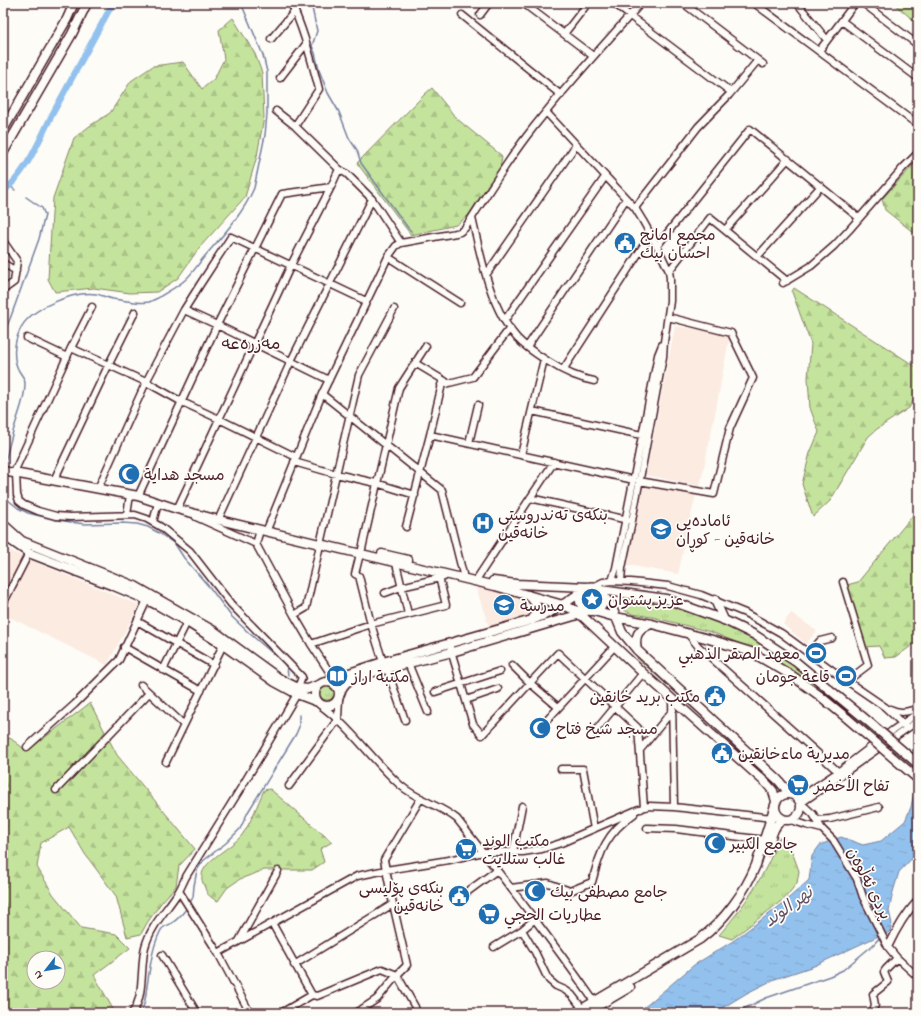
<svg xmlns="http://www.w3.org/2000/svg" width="921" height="1016" font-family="'Indie Flower','Playpen Sans Arabic',sans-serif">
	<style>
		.built { fill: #fcebe1 }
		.forest { fill: url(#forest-firs); stroke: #878264; fill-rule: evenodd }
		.park { fill: url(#park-tufts); stroke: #878264 }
		.water { fill: url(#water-ripples); stroke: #76809f }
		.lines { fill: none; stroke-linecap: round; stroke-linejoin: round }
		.stream { stroke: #76809f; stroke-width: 1.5 }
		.canal { stroke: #93c1ed; stroke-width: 6 }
		.minor-casing { stroke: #4a1f2b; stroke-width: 9 }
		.major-casing { stroke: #4a1f2b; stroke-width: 11 }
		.minor { stroke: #fdfcf7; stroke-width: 6 }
		.major { stroke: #fdfcf7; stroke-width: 8 }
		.major-bridge-casing { stroke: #4a1f2b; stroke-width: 11; stroke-linecap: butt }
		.major-bridge { stroke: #fdfcf7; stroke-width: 8 }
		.labels { text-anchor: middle; stroke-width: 3.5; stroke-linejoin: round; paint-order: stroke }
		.poi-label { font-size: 16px; fill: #4a1f2b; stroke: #fdfcf7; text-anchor: start }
		.street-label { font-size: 16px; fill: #4a1f2b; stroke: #fdfcf7 }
		.neighbourhood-label { font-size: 17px; fill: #4a1f2b; stroke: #fdfcf7 }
		.water-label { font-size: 17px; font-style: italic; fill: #605065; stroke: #fdfcf7 }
	</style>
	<defs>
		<pattern id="forest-firs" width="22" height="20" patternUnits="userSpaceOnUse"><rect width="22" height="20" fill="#c4e49d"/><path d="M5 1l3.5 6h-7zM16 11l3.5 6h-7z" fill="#aac387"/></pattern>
		<pattern id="park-tufts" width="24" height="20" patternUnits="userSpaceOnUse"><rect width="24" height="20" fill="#c4e49d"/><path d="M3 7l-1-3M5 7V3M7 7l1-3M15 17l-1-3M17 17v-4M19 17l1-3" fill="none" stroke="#aac387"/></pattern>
		<pattern id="water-ripples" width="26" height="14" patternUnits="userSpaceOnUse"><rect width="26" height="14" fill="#93c1ed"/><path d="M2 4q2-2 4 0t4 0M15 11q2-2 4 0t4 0" fill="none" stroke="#80a5cb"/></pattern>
	</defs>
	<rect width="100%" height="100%" fill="#fdfcf7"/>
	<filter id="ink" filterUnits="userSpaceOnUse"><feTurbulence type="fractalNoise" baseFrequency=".025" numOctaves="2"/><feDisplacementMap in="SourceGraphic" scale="8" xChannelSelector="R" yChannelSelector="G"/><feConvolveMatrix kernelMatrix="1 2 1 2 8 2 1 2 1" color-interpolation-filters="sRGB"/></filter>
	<g filter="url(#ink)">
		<path class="built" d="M675 326 730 334 714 419 700 486 646 475Z
			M644 485 696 494 678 574 628 565Z
			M3 547 32 561 139 605 107 665 3 614Z
			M475 585 521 597 528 606 529 609V613L524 618 489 627Z
			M791 613 817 631 806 644 783 624Z"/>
		<path class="forest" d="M893 3H918V24Z
			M233 18 255 54 262 73 264 117 257 156 245 197 199 248 178 278 157 292 130 293 94 288 55 292 48 279 53 198 74 138 91 125 110 113 131 81 153 66 183 62 202 89 214 79 224 59 219 30Z
			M432 88 456 118 502 156 500 169 469 215 456 225 411 235 357 163 425 94Z
			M918 160V236L885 210 882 199Z
			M794 288 918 368V392L909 408 877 429 868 437 830 501 813 517 802 484 810 453 819 432 810 408 808 378 811 344 792 292Z
			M918 509V641L896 657 885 658 879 646 863 647 847 585 858 582Z
			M90 703 117 755 195 849 179 866 176 886 161 903 147 923 141 934 127 937 116 896 85 854 69 827 41 843 37 867 53 894 81 928 116 934 130 948 94 975 114 1011 112 1013H16L3 1007V740L10 738 27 751ZM34 958H58V982H34Z
			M270 789 318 830 332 842 320 849 324 862 312 870H264L240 879 227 888 218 901C211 898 207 895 205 888 204 885 201 880 202 876 202 861 233 847 242 835 252 821 257 805 264 790Z"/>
		<path class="park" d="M624 593 671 604 699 614 761 642 756 650 711 632 652 617 632 614 624 610Z
			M782 655 833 697 885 741 882 744 833 701 802 678 779 662Z
			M637 656 780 786 781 788 637 658Z
			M319 692a8 8 0 1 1 16 0a8 8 0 1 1-16 0Z
			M779 838 790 842 791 849 799 871 797 883 785 898 732 939 719 935C744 907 766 874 779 838Z"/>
		<path class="water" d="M918 783V852L899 872 893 892 889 911 892 924 890 931 885 935 876 937 814 966 775 979 747 993 714 1013H635L647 1005 694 965 733 941 781 905 809 880 812 856 820 845 841 837 863 845 881 841 905 821 911 807 915 787Z"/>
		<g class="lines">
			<path class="stream" d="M311 3 317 31 312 46 315 53 319 70 328 93 339 112 349 138 357 150 361 163 408 228 411 231
				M10 186 15 190
				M3 335 10 319 39 239 45 215 42 208 26 197
				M4 469C7 453 11 437 16 422 20 409 25 398 25 384 25 378 22 376 19 371 12 358 14 342 20 330 29 308 74 291 96 294 102 295 107 298 113 299 122 300 142 304 149 302 152 301 155 299 158 298 167 292 177 287 185 280 193 273 198 264 205 256 223 235 243 214 254 188L265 135 267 114V72L263 55 241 3
				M3 493 8 500 18 508 28 513 52 519 84 524 122 523 137 524 148 527 159 533 175 544 184 558 211 589 231 616 249 633 284 663 287 668 288 675
				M190 903 193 897 194 886 197 870 203 861 226 843 240 829 248 812 296 734 299 727V715
				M141 1013C145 1005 146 995 147 986 150 968 152 948 160 932 163 925 166 927 172 923 177 920 183 913 187 908
				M735 1013 766 998 830 976 843 970 873 945 881 936"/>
			<path class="canal" d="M3 192C28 171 39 140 53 113 73 76 93 40 113 3"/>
			<g class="minor-casing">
				<path id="minor" d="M291 3C304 30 311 60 319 89L295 126
					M523 3 593 56
					M614 3 630 16 731 92
					M683 3 763 64
					M754 3 918 125
					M797 3 827 40
					M863 3 918 45
					M462 15 561 95
					M480 15 489 3
					M842 21 918 78
					M564 34 588 3
					M271 39 295 11
					M819 51 855 3
					M280 78 306 44
					M276 111 295 126 339 169 347 174 372 199 401 243
					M546 112 635 208 643 221 657 246 669 271 670 278V301L664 342 663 357 632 521 622 568 621 581
					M635 208 698 127 729 95 758 60
					M472 218C481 257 490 308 517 338 526 348 538 355 549 362 563 371 577 378 594 381
					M725 230 788 159
					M3 241 17 261 14 282 3 290
					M657 246 750 129 859 218
					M388 257 460 303
					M757 257 821 186
					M3 263 16 271
					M669 271 710 218 787 281
					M486 275 576 145
					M783 283 811 266 834 246 849 230 903 168 918 153
					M184 310 217 325 329 380
					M505 320 605 177
					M27 338 67 357
					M527 347 626 199
					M71 348 146 382 182 402 219 419 296 457
					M415 363 445 381
					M563 370 651 234
					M441 385 473 377 510 328
					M322 394 442 490 463 574
					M532 411 646 436
					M430 435 634 480
					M469 443 478 405
					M521 455 544 359
					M294 462 336 474 376 483 415 495
					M16 468 71 348 92 307
					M16 473 17 495 19 501 24 505 38 511 56 516 70 517 135 515 147 519 161 527 190 551 231 604 302 677 298 688
					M56 476 108 366 135 312
					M639 481 714 494 730 428 753 378 731 333 668 317
					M100 484 146 382 184 310 201 283 231 237 366 301
					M140 492 217 325 282 194 331 187
					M530 498 628 520
					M179 505 291 265 331 187 339 169
					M127 515 130 495
					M220 516 291 361 372 199
					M196 517 256 544 294 615 311 644 334 679 337 687
					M153 522 158 503
					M268 527 322 394 388 257 396 246 401 243 456 233 460 232 465 228C485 198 504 166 526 137 562 90 602 47 641 3
					M406 527 430 435 443 380
					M321 540 359 375 394 309
					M256 544 260 530
					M362 549 399 388 426 346
					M360 554 355 574 359 576 371 624 383 662
					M396 563 408 614
					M478 577 554 462
					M612 581 616 568 658 355 662 345
					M843 582 868 665 847 681
					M595 586 603 582 612 581 631 582 668 586 701 595 745 613 781 633 847 681 885 707 907 728
					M385 593 401 587 444 577
					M3 604 29 553
					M294 615 306 608 320 545
					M137 621 214 665
					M689 635 698 646 842 775
					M311 644 371 624 446 605 438 573
					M449 644 473 724 482 735 530 683 558 653 638 728 644 807 641 809
					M124 647 201 691
					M809 654 820 641 832 638
					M408 663 428 712
					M512 665 530 683 558 707
					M387 669 405 720
					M163 670 187 622
					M141 685 184 725
					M435 692 500 671
					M672 699 674 807
					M466 700 498 689
					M320 705C351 727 372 760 400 785 417 800 440 805 457 819 504 879 551 939 594 1001
					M890 709C900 714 908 712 918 708
					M548 719 614 647
					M591 736 643 673
					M27 747 75 704 119 660 147 600
					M640 750 673 710
					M166 762 223 645
					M561 769H583L594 829
					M289 786 338 719 339 698
					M56 790 149 693
					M799 798 838 772 893 730 918 713
					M801 803C841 776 879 747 918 721
					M802 804 813 814 822 829 833 840 857 879 863 897 888 947 897 958 918 977
					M791 820 806 825 822 829
					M817 820 830 819 879 807
					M647 828 676 829 765 840
					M513 852 522 806
					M511 888 548 883 570 891 592 882C600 852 606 833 634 814
					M179 891 218 953 250 1013
					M467 892 497 870
					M272 923 312 995
					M522 930 535 952 546 975 549 980 556 986 565 990 572 995 585 1012
					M239 941 278 871
					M494 947 522 930 535 919
					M888 947C896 930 905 914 918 900
					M218 953 357 876 386 870 449 860 483 852H523L542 849 561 843 639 809 649 806 674 807 764 817 780 818
					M162 955 197 1013
					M294 965 393 904
					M132 1013C145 997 140 966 145 947 151 925 167 910 179 891 182 886 184 880 187 875L244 783 297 694
					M281 1013 312 995 317 996 382 969 397 975 415 1007 416 1013
					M356 1013 377 999 397 975 407 965 393 904 384 860 421 798
					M872 1013 875 1005 873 994 888 982 884 972 886 969 897 958"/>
			</g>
			<g class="major-casing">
				<path id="major" d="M3 130 67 19 74 3
					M3 153 72 34 87 3
					M3 471 138 496 177 509 219 520 495 586 563 605 577 611 643 673 766 783 773 791 776 801
					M3 524 13 533 22 541 135 586 214 631 280 679 298 688 308 689 318 685
					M3 535 29 553 114 586 147 600 159 606 187 622 223 645 275 682 297 694 318 702
					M382 554 408 560
					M493 581 516 584 587 587C609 582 609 613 590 611 587 610 584 608 582 606 577 599 580 591 587 587
					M601 590 666 599 724 620 755 635 796 662 869 722
					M528 595C538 604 539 609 532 620
					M603 595 611 605 622 632 637 650 778 780 790 794
					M715 600 724 620
					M594 611 615 617 652 624 709 639 751 652 791 675 820 696 848 719
					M637 650C634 636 638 629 651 624
					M315 694a12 12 0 1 1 24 0a12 12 0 1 1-24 0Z
					M327 682 337 677 383 662 532 620C551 614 565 603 581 592
					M340 694C343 683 348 681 358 676L452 652 584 613
					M775 807a13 13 0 1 1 26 0a13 13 0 1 1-26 0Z
					M767 851C771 840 772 826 783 819
					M575 1013 700 939C724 921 745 892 756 865L775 805
					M586 1013 630 987"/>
			</g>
			<use href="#minor" class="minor"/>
			<use href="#major" class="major"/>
			<g class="major-bridge-casing">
				<path id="major-bridge" d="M848 719 918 779
					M869 722 918 764"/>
			</g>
			<use href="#major-bridge" class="major-bridge"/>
		</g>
	</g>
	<defs>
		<g id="civic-disc" transform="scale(1.15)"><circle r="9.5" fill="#1f6fb2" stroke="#fdfcf7"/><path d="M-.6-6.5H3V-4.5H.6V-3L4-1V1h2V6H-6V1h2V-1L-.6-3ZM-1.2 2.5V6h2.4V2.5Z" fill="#fff"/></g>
		<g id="mosque-disc" transform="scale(1.15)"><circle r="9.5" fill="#1f6fb2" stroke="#fdfcf7"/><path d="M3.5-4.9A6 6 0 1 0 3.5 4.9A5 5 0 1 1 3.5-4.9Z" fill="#fff"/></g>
		<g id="hospital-disc" transform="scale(1.15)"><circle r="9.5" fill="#1f6fb2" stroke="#fdfcf7"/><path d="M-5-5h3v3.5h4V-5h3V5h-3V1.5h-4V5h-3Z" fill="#fff"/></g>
		<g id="school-disc" transform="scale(1.15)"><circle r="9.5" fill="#1f6fb2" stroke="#fdfcf7"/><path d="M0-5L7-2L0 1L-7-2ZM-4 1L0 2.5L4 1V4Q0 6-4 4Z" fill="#fff"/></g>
		<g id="sight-disc" transform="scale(1.15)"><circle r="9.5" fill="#1f6fb2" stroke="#fdfcf7"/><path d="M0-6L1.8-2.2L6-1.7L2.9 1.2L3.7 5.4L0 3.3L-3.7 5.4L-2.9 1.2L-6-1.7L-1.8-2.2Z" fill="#fff"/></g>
		<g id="stadium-disc" transform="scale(1.15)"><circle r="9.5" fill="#1f6fb2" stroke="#fdfcf7"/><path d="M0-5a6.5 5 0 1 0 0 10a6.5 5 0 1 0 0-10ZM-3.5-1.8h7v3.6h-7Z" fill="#fff"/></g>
		<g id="library-disc" transform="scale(1.15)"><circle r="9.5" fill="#1f6fb2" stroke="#fdfcf7"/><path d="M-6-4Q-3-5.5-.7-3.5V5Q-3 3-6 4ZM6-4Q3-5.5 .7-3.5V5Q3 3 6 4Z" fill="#fff"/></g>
		<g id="supermarket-disc" transform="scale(1.15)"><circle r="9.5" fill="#1f6fb2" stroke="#fdfcf7"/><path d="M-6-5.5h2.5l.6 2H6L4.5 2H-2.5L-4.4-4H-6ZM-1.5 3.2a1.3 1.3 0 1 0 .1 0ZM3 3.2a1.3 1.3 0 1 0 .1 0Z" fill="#fff"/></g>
	</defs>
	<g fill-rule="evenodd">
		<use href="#civic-disc" x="625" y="243"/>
		<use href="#mosque-disc" x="129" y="474"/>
		<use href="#hospital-disc" x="483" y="523"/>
		<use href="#school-disc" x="661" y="529"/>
		<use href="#sight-disc" x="592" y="599"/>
		<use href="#school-disc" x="504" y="605"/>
		<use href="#stadium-disc" x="816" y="653"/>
		<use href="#library-disc" x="337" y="676"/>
		<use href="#stadium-disc" x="846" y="676"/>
		<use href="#civic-disc" x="715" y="696"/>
		<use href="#mosque-disc" x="540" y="728"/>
		<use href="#civic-disc" x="722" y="753"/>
		<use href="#supermarket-disc" x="798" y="785"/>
		<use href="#mosque-disc" x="715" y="843"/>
		<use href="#supermarket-disc" x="466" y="849"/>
		<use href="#mosque-disc" x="535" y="891"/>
		<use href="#civic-disc" x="459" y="896"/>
		<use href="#supermarket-disc" x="489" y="914"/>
	</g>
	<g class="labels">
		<g class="poi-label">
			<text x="640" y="240">مجمع امانج<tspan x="640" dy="18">احسان بيك</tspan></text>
			<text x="144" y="480">مسجد هداية</text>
			<text x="498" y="520">بنکەی تەندروستی<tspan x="498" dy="18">خانەقین</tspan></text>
			<text x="676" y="526">ئامادەیی<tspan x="676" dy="18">خانەقین - کوڕان</tspan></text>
			<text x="608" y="605">عزيز پشتوان</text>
			<text x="520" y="611">مدرسة</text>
			<text x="800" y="659" text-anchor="end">معهد الصقر الذهبي</text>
			<text x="352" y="682">مكتبة اراز</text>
			<text x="830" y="682" text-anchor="end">قاعة جومان</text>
			<text x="700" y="702" text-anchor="end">مكتب بريد خانقين</text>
			<text x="556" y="734">مسجد شيخ فتاح</text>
			<text x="738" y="759">مديرية ماءخانقين</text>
			<text x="814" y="791">تفاح الأخضر</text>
			<text x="482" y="846">مكتب الوند<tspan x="482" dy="18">غالب ستلايت</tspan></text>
			<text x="730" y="849">جامع الكبير</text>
			<text x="444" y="893" text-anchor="end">بنکەی پۆلیسی<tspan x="444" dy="18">خانەقین</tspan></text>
			<text x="550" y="897">جامع مصطفى بيك</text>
			<text x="504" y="920">عطاريات الحجي</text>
		</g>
		<g class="street-label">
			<text transform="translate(870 883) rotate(63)" y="6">پردی ئەڵوەن</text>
		</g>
		<g class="neighbourhood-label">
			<text x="251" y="349">مەزرەعە</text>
		</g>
		<g class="water-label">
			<text transform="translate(788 906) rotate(-36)" y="6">نهر الوند</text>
		</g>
	</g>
	<rect width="921" height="1016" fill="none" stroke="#fdfcf7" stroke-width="16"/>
	<rect x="8" y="8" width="905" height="1000" fill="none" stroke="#4a1f2b" stroke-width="1.5" filter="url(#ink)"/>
	<g transform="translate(46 970) rotate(239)"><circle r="19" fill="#fdfcf7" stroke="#b5a4a5"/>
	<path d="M0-3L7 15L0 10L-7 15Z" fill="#1f6fb2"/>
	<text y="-6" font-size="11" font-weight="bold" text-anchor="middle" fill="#4a1f2b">N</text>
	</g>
</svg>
